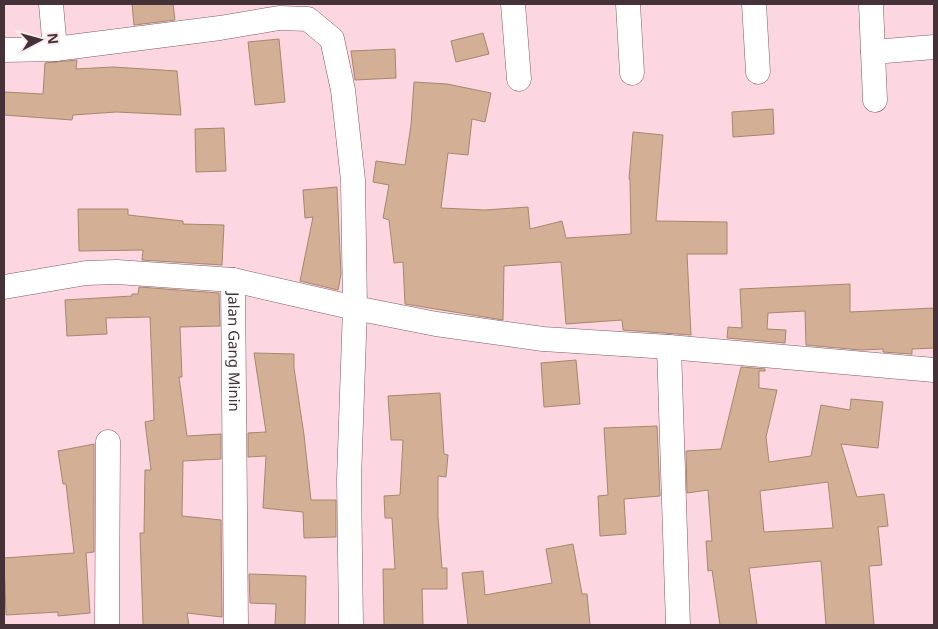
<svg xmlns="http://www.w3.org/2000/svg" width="938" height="629" font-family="'Noto Sans',sans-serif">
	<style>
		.building { fill: #d2af95; stroke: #a7866d; fill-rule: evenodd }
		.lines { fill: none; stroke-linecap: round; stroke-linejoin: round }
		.street-casing { stroke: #825a66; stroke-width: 25 }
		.street { stroke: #fff; stroke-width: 24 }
		.labels { text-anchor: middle; stroke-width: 4.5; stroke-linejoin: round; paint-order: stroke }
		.street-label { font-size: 15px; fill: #443238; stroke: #fdeaef }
	</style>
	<rect width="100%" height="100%" fill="#fcd7e1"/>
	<path class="building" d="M132 4H173L175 20 134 25Z
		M483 33 489 54 456 62 451 41Z
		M279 39 285 102 255 105 248 42Z
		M395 49 396 78 355 80 351 51Z
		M77 60 76 69 113 67 177 71 181 115 116 112 73 115 72 120 4 115V92L43 94 45 63Z
		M414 82 447 84 491 93 485 122 472 119 468 155 448 153 441 208 485 210 528 207 530 229 562 221 566 238 631 234 630 179H629L633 132 663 135 656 221 727 222V254H687L691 335 623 330 622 320 566 324 561 262 504 266 503 320 405 304 403 262 394 263 389 220 383 218 389 185 373 182 376 161 405 165 411 125Z
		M773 109 774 134 733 137 732 112Z
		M224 128 226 171 196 172 195 129Z
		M337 187 341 274 338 290 300 281 313 217 305 218 303 190Z
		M78 209H128V215L183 221V224L224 225 222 265 142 260 143 250 79 251Z
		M850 284V312L934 308V348L912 349V354L883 352V349L861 350 806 345 805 311 768 313 767 329 786 330 785 343 727 338 728 327 742 328 740 289Z
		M139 287 219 293 220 326 180 327 182 377H179L187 436 221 434V459L183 461 182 516 221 520 222 617 187 613 189 625H143L140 533H144L145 470H151L145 422 154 420 150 317 106 318 107 334 67 336 65 300 132 296V294H138Z
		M254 353 294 354V368L304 435 311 500H336V537L304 538 303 512 263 508 266 456 248 457V433L266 432Z
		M576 360 580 404 544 407 541 363Z
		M741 367 765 369V371H759V388L777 390 766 437 769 462 811 456 821 405 850 410 851 399 883 402 878 448 841 444 857 497 884 494 888 526 878 527 882 565 869 566 874 625H826L821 561 749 568 757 625H720L712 570 708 571 706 541H712L708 490 687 493 686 451 721 449ZM828 482 833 528 764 532 760 491Z
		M440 393 444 454 448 455 446 477 438 476V517L442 568H447V589H422L423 625H384L383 569H395L392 518H385L384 496 400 495 403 440H391L388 396Z
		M657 426 660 496 624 499 626 534 600 536 598 496 608 495 604 428Z
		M94 444V552L86 553 90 613 58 616V612L6 615 4 558 74 553 66 484H63L58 451Z
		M573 544 582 594H587L590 625H468L462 573 483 571 485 595 552 583 546 549Z
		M249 574 306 576 305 625H275L276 604 250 603Z"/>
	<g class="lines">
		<g class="street-casing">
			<g id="street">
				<path d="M51 4 55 49"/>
				<path d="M513 4 519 79"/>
				<path d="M628 4 632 73"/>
				<path d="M754 4 758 72"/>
				<path d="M871 4 875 100"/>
				<path d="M4 50 55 49 220 28 279 18 308 19 332 39 343 90 353 180 355 308 349 479 351 625"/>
				<path d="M873 52 934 47"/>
				<path id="s1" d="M233 280 236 625"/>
				<path d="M4 287 86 273 117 272 233 280 355 308 436 324 543 339 669 347 934 370"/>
				<path d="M669 347 678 625"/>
				<path d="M107 625 108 442"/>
			</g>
		</g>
		<use href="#street" class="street"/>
	</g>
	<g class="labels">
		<g class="street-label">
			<text dy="5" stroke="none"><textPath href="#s1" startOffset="72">Jalan Gang Minin</textPath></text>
		</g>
	</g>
	<rect width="938" height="629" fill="none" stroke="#443238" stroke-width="10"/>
	<g transform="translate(40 40) rotate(84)" stroke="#fdeaef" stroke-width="4" paint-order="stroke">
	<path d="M0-4L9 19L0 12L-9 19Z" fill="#443238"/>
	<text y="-8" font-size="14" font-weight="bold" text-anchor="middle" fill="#443238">N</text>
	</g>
</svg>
